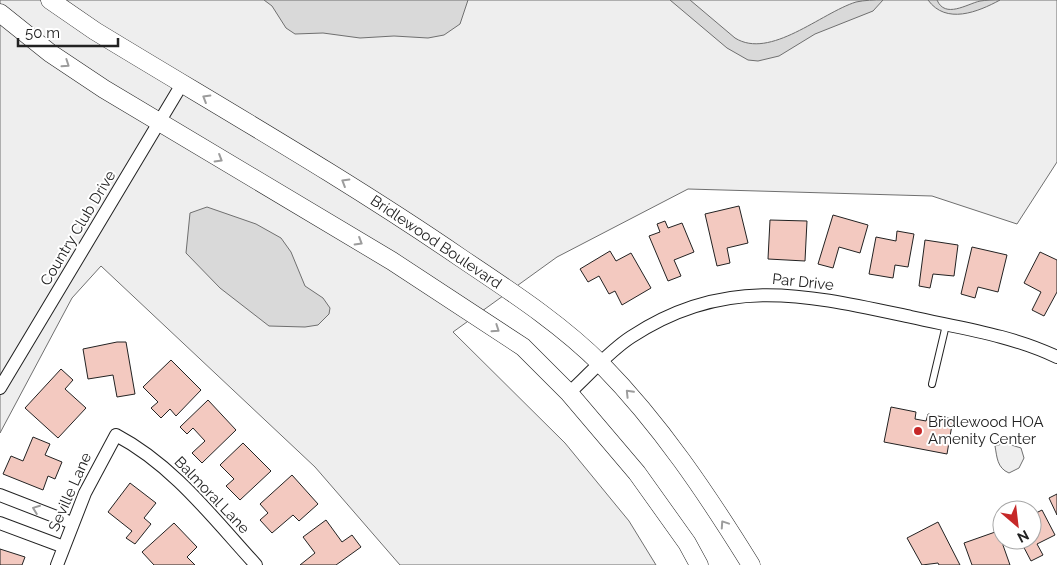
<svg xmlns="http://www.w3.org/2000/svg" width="1057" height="565" font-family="Raleway,sans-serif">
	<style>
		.green { fill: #eee; stroke: #6f6f6f }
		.water { fill: #d9d9d9; stroke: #6f6f6f }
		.building { fill: #f3c9c0; stroke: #222 }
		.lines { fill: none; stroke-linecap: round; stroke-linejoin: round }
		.lane-casing { stroke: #222; stroke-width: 8 }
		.street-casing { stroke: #222; stroke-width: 14 }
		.secondary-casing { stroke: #222; stroke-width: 19 }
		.lane { stroke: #fff; stroke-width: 6 }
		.street { stroke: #fff; stroke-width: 12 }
		.secondary { stroke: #fff; stroke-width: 18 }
		.oneway { stroke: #9c9c9c }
		.poi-dot { fill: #c62828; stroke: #fff; stroke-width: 2 }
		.labels { text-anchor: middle; stroke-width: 4; stroke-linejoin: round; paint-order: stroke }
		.street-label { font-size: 15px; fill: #222; stroke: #fff }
		.poi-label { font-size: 15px; fill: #222; stroke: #fff; text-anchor: start }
	</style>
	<rect width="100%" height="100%" fill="#fff"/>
	<path class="green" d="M0 0H1057V162L1017 224 932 196 688 189 557 257 453 332 565 443 629 521 656 565H400L315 467 101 266 72 298 0 433Z
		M1005 443 1021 448 1024 458 1019 468 1009 473C997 468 997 457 995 446Z"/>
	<path class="water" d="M264 0H468L460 24 444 35 428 38 394 36 360 38 323 33 295 34 286 28 272 6Z
		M670 0H690L735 38C770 60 821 13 856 2 865 0 874 0 883 0L873 11 815 34 779 56 758 61 748 60 727 48Z
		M928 0H937C945 19 967 4 980 1 986 0 994 0 1000 0 978 12 946 25 928 0Z
		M207 207 256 224 281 238 291 252 305 286 323 298 330 308 329 314 318 325 305 327 269 326 220 288 186 253 190 213Z"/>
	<path class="building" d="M739 206 748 243 727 248 730 263 717 266 705 214Z
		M833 215 868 225 860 253 839 247 833 268 818 264Z
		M770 220 807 221 805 261 768 259Z
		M665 221 668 228 682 223 694 252 674 260 681 276 668 281 649 236 660 232 657 224Z
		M897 231 914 234 908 267 895 265 893 278 869 274 876 237 896 241Z
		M925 240 958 245 954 276 933 274 930 288 919 286Z
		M972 247 1007 255 998 292 978 287 975 298 961 294Z
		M610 251 616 261 631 253 651 288 622 305 615 291 609 294 599 276 588 282 580 269Z
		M1040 252 1057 260V292L1044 316 1032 310 1041 292 1024 283Z
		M117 342H126L135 394 117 397 113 375 88 379 83 349Z
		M171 360 201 390 176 416 170 409 161 418 151 408 158 402 143 387Z
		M61 369 73 380 65 389 86 408 58 438 25 408Z
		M208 400 236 430 202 463 192 453 205 441 193 428 187 434 180 427Z
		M891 407 916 412 915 419 926 421 928 414 953 419 947 454 884 442Z
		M33 437 50 444 45 455 62 462 55 479 48 476 43 490 3 474 11 456 23 461Z
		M243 443 271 471 240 500 226 486 234 479 220 465Z
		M292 475 318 504 299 521 293 515 272 533 260 520 268 513 260 504Z
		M130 483 156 503 144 518 151 524 135 544 126 538 132 531 108 512Z
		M1057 494V515L1049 498Z
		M1042 510 1055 535 1037 544 1043 555 1031 561 1020 540H1032V515Z
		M326 520 342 542 352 535 361 547 336 565H300L315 553 303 537Z
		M938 522 960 565H939L938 563 922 565 907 538Z
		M174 523 197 547 187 557 195 565H154L142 552Z
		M998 531 1010 565H972L964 543Z
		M0 549 25 557 22 565H0Z"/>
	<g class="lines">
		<g class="lane-casing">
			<path id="lane" d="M932 384 946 325"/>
		</g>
		<g class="street-casing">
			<path id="street" d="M0 388 182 84
				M569 393C589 375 608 352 631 337 726 274 808 295 911 317 960 328 1011 335 1057 357
				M0 495 72 523
				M0 523 64 547
				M57 565 85 493 116 435C173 465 213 518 256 565"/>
		</g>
		<g class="secondary-casing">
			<path id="secondary" d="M50 0 95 31C218 106 343 177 461 258 510 291 560 323 602 365 660 424 707 494 751 565
				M0 13 50 53 104 89 392 261 523 347 569 393 637 473 687 543 699 565"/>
		</g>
		<use href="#lane" class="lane"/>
		<use href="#street" class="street"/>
		<use href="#secondary" class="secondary"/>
	</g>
	<defs><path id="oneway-chevron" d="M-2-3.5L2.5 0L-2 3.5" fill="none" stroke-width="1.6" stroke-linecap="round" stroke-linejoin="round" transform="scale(1.25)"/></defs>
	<g class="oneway">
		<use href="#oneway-chevron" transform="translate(66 64) rotate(34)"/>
		<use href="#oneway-chevron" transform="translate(206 98) rotate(-149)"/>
		<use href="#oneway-chevron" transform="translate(219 159) rotate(31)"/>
		<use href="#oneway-chevron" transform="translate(345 182) rotate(-149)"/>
		<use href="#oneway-chevron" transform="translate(359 242) rotate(31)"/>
		<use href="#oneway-chevron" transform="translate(496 329) rotate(34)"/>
		<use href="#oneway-chevron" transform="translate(629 393) rotate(-134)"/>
		<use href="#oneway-chevron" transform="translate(36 509) rotate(-159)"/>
		<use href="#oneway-chevron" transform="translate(724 524) rotate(-124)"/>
	</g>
	<circle class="poi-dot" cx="918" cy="431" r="5"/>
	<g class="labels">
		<g class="street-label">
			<text transform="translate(78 228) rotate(-59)" y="5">Country Club Drive</text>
			<text transform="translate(436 242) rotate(34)" y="5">Bridlewood Boulevard</text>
			<text transform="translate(803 282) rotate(6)" y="5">Par Drive</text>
			<text transform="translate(70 492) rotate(-66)" y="5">Seville Lane</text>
			<text transform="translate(212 495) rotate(46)" y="5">Balmoral Lane</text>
		</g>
		<g class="poi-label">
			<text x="928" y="427">Bridlewood HOA<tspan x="928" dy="17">Amenity Center</tspan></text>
		</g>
	</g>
	<g transform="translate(1017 525) rotate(152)"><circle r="24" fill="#ffffff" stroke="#a7a7a7"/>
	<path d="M0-4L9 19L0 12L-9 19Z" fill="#c62828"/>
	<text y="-8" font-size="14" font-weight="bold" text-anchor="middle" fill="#222222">N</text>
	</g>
	<path d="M18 38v8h100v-8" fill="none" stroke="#222222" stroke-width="2.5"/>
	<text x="25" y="38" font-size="15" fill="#222222" stroke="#ffffff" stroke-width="4" paint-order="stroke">50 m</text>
</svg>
